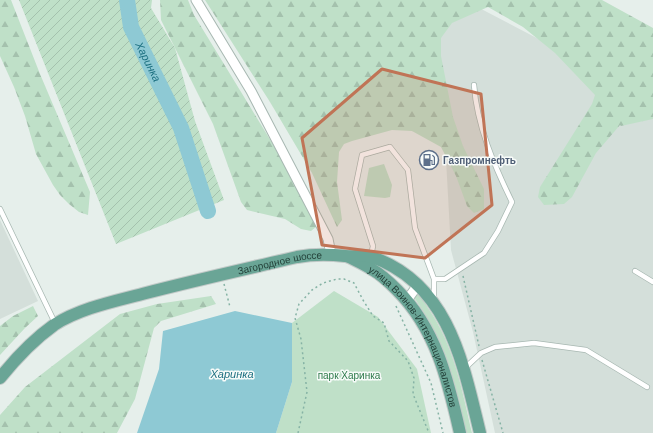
<svg xmlns="http://www.w3.org/2000/svg" width="653" height="433" font-family="Arial,sans-serif">
	<style>
		.built { fill: #d4dfda }
		.green { fill: #bfe0c8 }
		.forest { fill: url(#forest-firs) }
		.garden { fill: url(#garden-furrows) }
		.water { fill: #8ec9d4 }
		.lines { fill: none; stroke-linecap: round; stroke-linejoin: round }
		.river { stroke: #8ec9d4; stroke-width: 16 }
		.service-casing { stroke: #a8b8b2; stroke-width: 6 }
		.minor-casing { stroke: #a8b8b2; stroke-width: 11 }
		.primary-casing { stroke: #c2cac8; stroke-width: 14 }
		.path { stroke: #86b3a5; stroke-width: 1.5; stroke-dasharray: 2 3; stroke-linecap: butt }
		.service { stroke: #fff; stroke-width: 4.5 }
		.minor { stroke: #fff; stroke-width: 9 }
		.primary { stroke: #6aa596; stroke-width: 12 }
		.marked { fill: #c07456; fill-opacity: 0.2; stroke: #c07456; stroke-width: 3; stroke-linejoin: round }
		.labels { text-anchor: middle; stroke-width: 3; stroke-linejoin: round; paint-order: stroke }
		.service-label { font-size: 10px; font-weight: bold; fill: #4e5e75; stroke: #f7fbf9; text-anchor: start }
		.street-label { font-size: 10px; fill: #24423a; stroke: #f7fbf9 }
		.park-label { font-size: 10px; fill: #2d7a4b; stroke: #f7fbf9 }
		.water-label { font-size: 11px; font-style: italic; fill: #1c6f80; stroke: #f7fbf9 }
	</style>
	<defs>
		<pattern id="forest-firs" width="22" height="20" patternUnits="userSpaceOnUse"><rect width="22" height="20" fill="#bfe0c8"/><path d="M5 1l3.5 6h-7zM16 11l3.5 6h-7z" fill="#a4c1ad"/></pattern>
		<pattern id="garden-furrows" width="10" height="10" patternUnits="userSpaceOnUse"><rect width="10" height="10" fill="#bfe0c8"/><path d="M-1 1l2-2M0 10L10 0M9 11l2-2" fill="none" stroke="#a4c1ad"/></pattern>
	</defs>
	<rect width="100%" height="100%" fill="#e6efeb"/>
	<path class="built" d="M464 0 653 99V433H495L473 332 451 250 445 141 416 12Z
		M0 220 38 301 0 319Z"/>
	<path class="green" d="M384 164 392 185 390 197 385 198 364 196 369 168Z
		M334 291 378 317 417 369 431 433H276L292 382V323Z
		M417 294C422 296 425 303 428 308 454 345 462 390 472 433H466C455 382 446 343 415 299V296Z"/>
	<path class="forest" d="M0 0H11L40 74 90 192 88 215 79 212 69 204 60 195 53 185 36 154 25 116 14 87 0 56Z
		M160 0H188L194 15 321 223 311 231 301 229 285 219 247 210 241 202 213 124 161 20Z
		M205 0H602L653 28V119L621 126 620 125 596 153 572 197 564 204 544 205 538 197 540 187 592 104 595 95 555 53 523 27 488 7 452 23 441 38V56L453 117 463 146 484 189V209L474 213 467 206 456 176 441 147 412 131 392 130 352 141 344 144 339 152 337 182 342 220 337 227 312 173 270 102Z
		M211 296 216 304 161 321 154 328 135 399 117 433H0V415L25 387 120 314 157 304Z
		M33 306 38 316 25 328 0 355V326L13 316Z"/>
	<path class="garden" d="M19 0H152L151 8 175 48 195 121 224 200 116 244Z"/>
	<path class="water" d="M235 311 292 323V382L276 433H137L159 369 163 331Z"/>
	<g class="lines">
		<path class="river" id="s1" d="M127 0 131 27 181 128 208 211"/>
		<g class="service-casing">
			<path id="service" d="M0 209 55 323
				M371 256 373 246 355 189 362 155 390 147 408 170 415 228 434 279V300
				M635 271 653 282
				M434 279H445L484 253 498 231 512 202C494 165 477 126 474 85
				M465 368 481 353 495 347 534 343 586 350 647 387"/>
		</g>
		<g class="minor-casing">
			<path id="minor" d="M196 0 251 91 328 239 331 254
				M407 300 415 289 419 285"/>
		</g>
		<g class="primary-casing">
			<g id="primary">
				<path id="s2" d="M349 257C357 261 366 265 373 270 382 275 390 283 397 290 436 329 448 380 460 433"/>
				<path id="s3" d="M0 378C16 358 33 340 54 325 80 308 116 301 146 293 196 280 246 269 297 257 313 254 328 254 345 256 354 257 364 254 372 257 449 284 463 363 480 433"/>
			</g>
		</g>
		<path class="path" d="M463 276 479 346
			M224 284 230 307
			M396 306 431 383 443 433
			M482 360 503 433
			M298 433 307 392 301 339 295 318 299 304 312 290 323 283 337 279H344L354 283 363 300 373 316 384 323 389 341 408 361 414 378 413 394 429 433"/>
		<use href="#service" class="service"/>
		<use href="#minor" class="minor"/>
		<use href="#primary" class="primary"/>
	</g>
	<path class="marked" d="M382 69 481 94 492 205 425 258 322 245 302 138Z"/>
	<defs>
		<g id="fuel-ring" transform="scale(1)"><circle r="9.5" fill="#f7fbf9" stroke="#5c6f8a" stroke-width="1.5"/><path d="M-5.5-6h7V0h2V4h1.3V-2.5L3-4.5l.8-.8L6-3V5H2.5V1h-1V6h-7ZM-4.2-4.7v3.2H.2V-4.7Z" fill="#5c6f8a"/></g>
	</defs>
	<g fill-rule="evenodd">
		<use href="#fuel-ring" x="429" y="160"/>
	</g>
	<g class="labels">
		<g class="service-label">
			<text x="443" y="164">Газпромнефть</text>
		</g>
		<g class="street-label">
			<text dy="4" stroke="none"><textPath href="#s3" startOffset="311">Загородное шоссе</textPath></text>
			<text dy="4" stroke="none"><textPath href="#s2" startOffset="107">улица Воинов-Интернационалистов</textPath></text>
		</g>
		<g class="park-label">
			<text x="349" y="379">парк Харинка</text>
		</g>
		<g class="water-label">
			<text dy="4" stroke="none"><textPath href="#s1" startOffset="66">Харинка</textPath></text>
			<text x="232" y="378">Харинка</text>
		</g>
	</g>
</svg>
